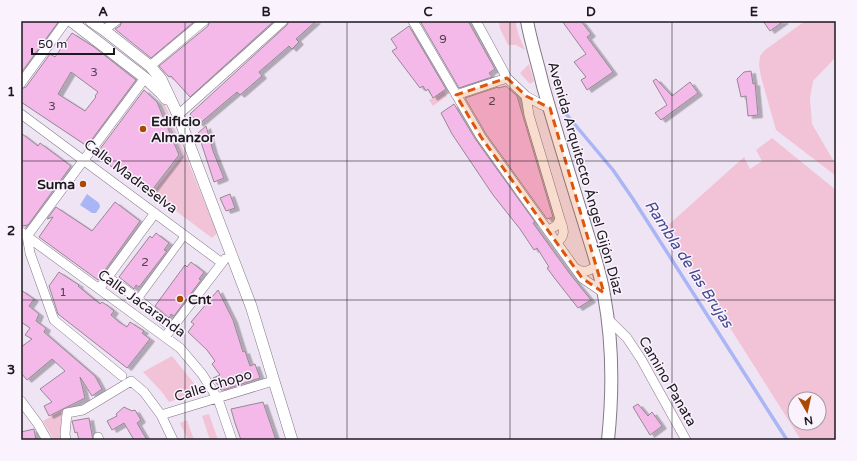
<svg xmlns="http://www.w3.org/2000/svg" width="857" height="461" font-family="'Varela Round',sans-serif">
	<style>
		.green { fill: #f2c3d6; fill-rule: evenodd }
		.water { fill: #aab5f5 }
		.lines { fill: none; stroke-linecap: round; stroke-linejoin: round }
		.stream { stroke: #aab5f5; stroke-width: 3.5 }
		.building { fill: #f4b9e9; stroke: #968893; fill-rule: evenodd; filter: url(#shadow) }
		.pedestrian-casing { stroke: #837a88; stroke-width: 8 }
		.minor-casing { stroke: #837a88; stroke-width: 10 }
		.tertiary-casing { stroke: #837a88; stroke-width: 12 }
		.secondary-casing { stroke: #837a88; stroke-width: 14 }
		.pedestrian { stroke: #fff; stroke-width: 7 }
		.minor { stroke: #fff; stroke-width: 9 }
		.tertiary { stroke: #fff; stroke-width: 11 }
		.secondary { stroke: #fff; stroke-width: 12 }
		.marked { fill: #de560d; fill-opacity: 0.2; stroke: #de560d; stroke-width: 3; stroke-dasharray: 8 5; stroke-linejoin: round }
		.grid { fill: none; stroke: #1c181e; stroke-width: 1; stroke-opacity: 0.55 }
		.poi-dot { fill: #aa4902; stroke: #faf3fd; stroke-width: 1.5 }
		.labels { text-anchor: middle; stroke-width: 3; stroke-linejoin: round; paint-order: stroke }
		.number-label { font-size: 12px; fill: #524051 }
		.poi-label { font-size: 14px; font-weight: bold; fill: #1c181e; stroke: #faf3fd; text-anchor: start }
		.street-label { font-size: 14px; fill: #1c181e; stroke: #faf3fd }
		.water-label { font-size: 15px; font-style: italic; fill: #414792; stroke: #faf3fd }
		.neatline { fill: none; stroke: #1c181e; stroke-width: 1.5 }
		.grid-label { font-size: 13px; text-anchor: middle; font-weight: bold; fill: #1c181e }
	</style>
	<defs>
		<filter id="shadow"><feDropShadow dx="4.5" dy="2.5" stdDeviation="0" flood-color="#0004"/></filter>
	</defs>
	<rect width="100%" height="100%" fill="#efe4f4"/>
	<path class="green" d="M499 21H515L519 36 525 50 516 45H508L500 29Z
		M805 21H836V48L834 51 836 57 813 81 810 98 812 124 836 165V176L776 130 761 77 759 65 760 56 765 50Z
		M529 64 534 81 530 84 520 73Z
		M444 91 447 96 433 106 429 100Z
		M162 97 217 233 212 238 152 193 183 155 160 98Z
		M772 138 836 190V440H801L666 227 744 157 750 169 762 161 756 150ZM795 399H819V423H795Z
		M172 356 197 387V391L196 393 169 402 161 391 143 372Z
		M61 411 62 440H54L43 421Z
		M209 414 218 440H210L202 416Z
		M187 420 194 440H188L180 423Z"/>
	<path class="water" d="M87 194 99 203 100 207 96 213H92L80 205Z"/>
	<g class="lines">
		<path class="stream" d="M561 108 613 170 633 199 787 440"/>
	</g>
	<path class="building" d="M21 21H59L21 73Z
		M122 21H195L151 58 115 29 120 26Z
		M210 21H274L190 97 171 76 169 77 159 66 208 26Z
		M289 21H316L296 39 299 42 292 49 289 46 259 72 262 76 240 95 237 92 199 124 190 114 287 25Z
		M420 21H468L495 69 489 73 492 77 459 88Z
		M562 21H581L591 34 587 37 613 72 587 90 581 80 586 77 574 62 586 54Z
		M763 21H784L770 31Z
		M409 26 446 89 433 98 428 89 426 91 423 86 420 88 392 51 397 48 391 39Z
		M72 33 94 47 136 80 87 146 21 102V89L26 87 50 54 55 57ZM71 72 98 92 95 96 96 97 85 111 58 94Z
		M751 71 753 84 755 83 758 115 748 116 746 96 741 97 737 79 744 72Z
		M656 79 672 96 690 82 698 93 661 120 655 113 667 105 653 81Z
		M506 86 517 96 553 217 547 219 486 134 465 98 498 87V88Z
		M144 90 157 102 179 155 149 194 97 156 98 154 97 153Z
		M454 104 476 140 535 222 533 223 570 274 591 300 578 308 556 280 547 268 549 267 537 248 534 250 520 229 493 195 452 134 441 113Z
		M206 126 213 151 224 178 214 182 198 133Z
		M21 133 38 146 40 143 71 166 28 225 22 226H21Z
		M230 194 235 208 226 211 220 198Z
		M115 202 140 221 98 280 39 237 53 217 47 219 56 207 92 231Z
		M156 233 169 243 164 250 167 251 139 287 136 285 134 289 119 277 150 236 152 238Z
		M191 262 204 272 199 279 201 280 174 316 171 314 169 318 155 306 185 265 187 267Z
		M59 272 79 285 78 286 100 304 102 302 108 306 114 311 111 315 119 322 127 327 130 322 144 331 142 333 150 339 127 368 58 314 49 286Z
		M21 290 34 299 29 306 39 314 36 321 46 328 44 332 95 376 102 389 92 396 80 377 85 398 49 416 44 406 52 402 40 389 65 371 52 359 27 380 21 373V347L32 339 25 335 30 328 21 322Z
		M218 290 233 320 243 352 245 351 250 366 255 364 260 378 223 390H221L213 378 220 375 212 364 215 361 207 350 188 332 194 324 191 322Z
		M263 402 276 440H241L235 423 231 409Z
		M638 404 648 416 652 412 662 426 650 435 633 407Z
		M124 407 132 411 135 410 141 420 137 423 147 440H134L124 423 112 430 107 421 117 416 116 414Z
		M89 418 93 440H79L77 432 75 433 72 421Z
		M34 429 36 440H21V432Z"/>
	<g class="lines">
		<g class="pedestrian-casing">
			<path id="pedestrian" d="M138 299 185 235"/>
		</g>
		<g class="minor-casing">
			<path id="minor" d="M413 21 481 137 582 278 604 293
				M476 21 507 78 526 96 542 105 550 108
				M104 30 116 21
				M150 66 204 21
				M21 83 66 21
				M456 95 507 78
				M526 96 529 115 560 219 557 225 549 230
				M21 114 222 263
				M178 115 283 21
				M21 232 180 348 202 374 218 399 232 440
				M27 236 145 78
				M27 236 30 253 54 320 122 376
				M557 242C567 235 563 228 560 219
				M575 268C583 273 587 272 595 267L596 263
				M109 278 138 299 172 328
				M99 289 155 213
				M608 319 627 338 641 359 686 440
				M165 337 225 259
				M21 401 38 424 47 440
				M161 415 273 381
				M98 437 99 440
				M66 440 65 434 67 413 83 410 131 381 144 392 161 415 173 440"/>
		</g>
		<g class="tertiary-casing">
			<path id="tertiary" d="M71 21 145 78 161 93 166 99
				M91 21 104 30 150 66 161 79 178 115 251 306 292 440"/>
		</g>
		<g class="secondary-casing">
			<path id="secondary" d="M527 21C531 43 538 64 543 86 556 131 570 177 584 222 591 246 600 270 604 295 613 343 613 392 608 440"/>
		</g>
		<use href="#pedestrian" class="pedestrian"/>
		<use href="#minor" class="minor"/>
		<use href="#tertiary" class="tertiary"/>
		<use href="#secondary" class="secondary"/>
	</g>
	<path class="marked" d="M507 78 526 96 550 108 604 293 582 278 481 137 456 95Z"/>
	<path class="grid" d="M185 21V440M347 21V440M510 21V440M672 21V440M21 161H836M21 300H836"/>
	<g class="poi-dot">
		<circle cx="143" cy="129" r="4"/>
		<circle cx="83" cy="184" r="4"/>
		<circle cx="180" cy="299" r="4"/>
	</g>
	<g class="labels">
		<g class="number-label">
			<text x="443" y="43">9</text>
			<text x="94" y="76">3</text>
			<text x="492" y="105">2</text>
			<text x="52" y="110">3</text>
			<text x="145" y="266">2</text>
			<text x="63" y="296">1</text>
		</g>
		<g class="poi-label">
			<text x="151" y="126">Edificio<tspan x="151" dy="16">Almanzor</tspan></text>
			<text x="75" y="189" text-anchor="end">Suma</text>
			<text x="188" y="304">Cnt</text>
		</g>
		<g class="street-label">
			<text transform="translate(131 176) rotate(37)" y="5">Calle Madreselva</text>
			<text transform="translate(586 178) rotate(74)" y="5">Avenida Arquitecto Ángel Gijón Díaz</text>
			<text transform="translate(142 303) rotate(36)" y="5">Calle Jacaranda</text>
			<text transform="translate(668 381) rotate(60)" y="5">Camino Panata</text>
			<text transform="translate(213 385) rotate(-17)" y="5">Calle Chopo</text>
		</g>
		<g class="water-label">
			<text transform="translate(689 264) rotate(57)" y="5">Rambla de las Brujas</text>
		</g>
	</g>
	<rect width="857" height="461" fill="none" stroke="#faf3fd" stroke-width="44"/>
	<g transform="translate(807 411) rotate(171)"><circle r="19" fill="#faf3fd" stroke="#a19ba4"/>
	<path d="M0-3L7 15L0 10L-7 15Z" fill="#aa4902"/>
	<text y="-6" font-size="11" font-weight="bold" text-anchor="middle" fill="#1c181e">N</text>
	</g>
	<path d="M32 48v6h82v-6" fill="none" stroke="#1c181e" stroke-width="2"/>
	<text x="38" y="48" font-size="12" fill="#1c181e" stroke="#faf3fd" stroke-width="3" paint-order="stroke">50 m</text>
	<rect x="22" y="22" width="813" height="417" class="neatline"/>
	<g class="grid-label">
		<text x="103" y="16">A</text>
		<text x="266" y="16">B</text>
		<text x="428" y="16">C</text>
		<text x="591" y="16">D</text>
		<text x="754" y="16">E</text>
		<text x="11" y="96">1</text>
		<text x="11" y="235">2</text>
		<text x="11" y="374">3</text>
	</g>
</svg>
